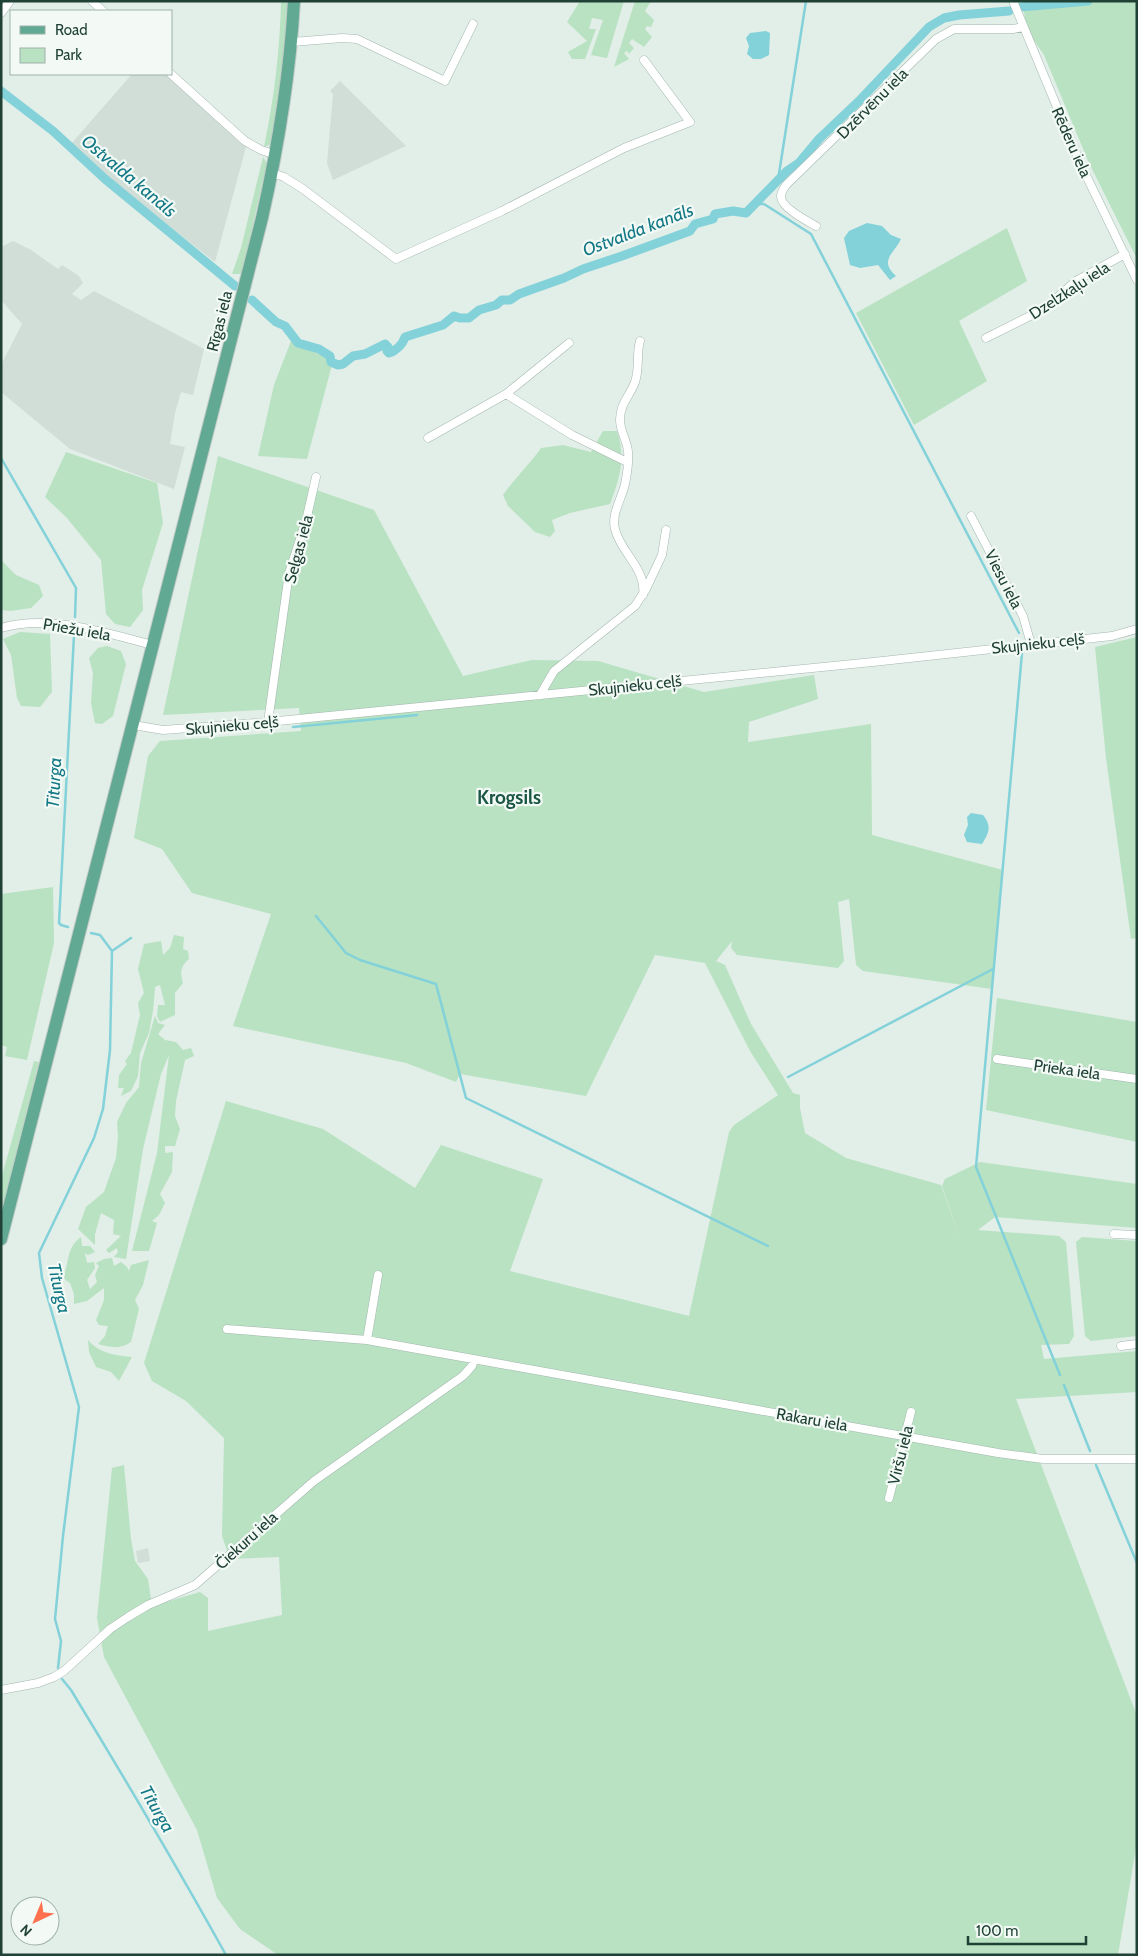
<svg xmlns="http://www.w3.org/2000/svg" width="1138" height="1956" font-family="Cabin,sans-serif">
	<style>
		.built { fill: #d0ded7 }
		.green { fill: #b8e2c1 }
		.water { fill: #83d1d9 }
		.lines { fill: none; stroke-linecap: round; stroke-linejoin: round }
		.stream { stroke: #83d1d9; stroke-width: 2.5 }
		.canal { stroke: #83d1d9; stroke-width: 9 }
		.street-casing { stroke: #a4b7af; stroke-width: 9 }
		.primary-casing { stroke: #c0cac7; stroke-width: 14 }
		.street { stroke: #fff; stroke-width: 8 }
		.primary { stroke: #61a992; stroke-width: 12 }
		.labels { text-anchor: middle; stroke-width: 4.5; stroke-linejoin: round; paint-order: stroke }
		.street-label { font-size: 16px; fill: #1f4136; stroke: #f3faf6 }
		.water-label { font-size: 18px; font-style: italic; fill: #127885; stroke: #f3faf6 }
		.quarter-label { font-size: 19px; font-weight: bold; fill: #195644; stroke: #f3faf6 }
	</style>
	<rect width="100%" height="100%" fill="#e2eee8"/>
	<path class="built" d="M132 74H168L246 147 215 262 106 177 71 144Z
		M340 81 406 146 333 180 327 163 333 94 330 91Z
		M13 241 31 250 58 269 62 265 79 276 83 283 72 294 81 300 94 291 204 349 193 395 181 392 175 413 170 444 185 447 174 489 70 449 1 392V365L22 324 1 300V247Z
		M148 1548 150 1561 138 1563 136 1551Z"/>
	<path class="green" d="M281 1H288L282 70 273 140 269 145 264 147C274 99 280 50 281 1Z
		M580 1H624L607 58 591 55 603 20 592 18 589 29H596L585 59H572L568 52 587 41 567 22Z
		M635 1H651L645 11 654 20 651 27 647 26 645 29 652 37 644 47 632 39 629 43 634 48 629 54 627 51 624 53 629 59 614 67Z
		M1022 1H1137V259L1089 163 1044 55 1027 30Z
		M263 157 267 163 242 272 240 274H232L241 248Z
		M1007 228 1027 281 959 321 987 381 914 425 856 313Z
		M291 341 333 361 307 459 258 456 274 385Z
		M603 431H617C626 458 620 478 610 504L570 513 552 520 555 531 550 537 535 532 508 506 503 495C515 478 529 465 541 448L563 445 591 452Z
		M66 452 157 483 163 523 142 590 143 610 130 627 115 624 106 614 101 560 67 518 45 497Z
		M218 456 374 510 463 676 532 660 598 661 704 692 814 675 818 699 749 722 748 742 871 724 872 835 1003 870 992 989 863 971 856 965 849 899 838 902 844 961 838 968 737 955 731 948 732 941 716 961 725 965 751 1024 793 1093 800 1095V1108L805 1133 846 1158 941 1185 960 1239 942 1186 945 1179 980 1162 1137 1184V1228L995 1217 978 1230 1059 1236 1066 1242 1074 1336 1069 1344 1041 1345 1044 1359 1137 1351V1392L1016 1399 1137 1716V1842L1118 1955H278L240 1929 217 1898 197 1830 104 1657 97 1618 112 1468 124 1465 131 1539 135 1561 148 1579 152 1606 200 1592 208 1598V1631L282 1615 279 1557 230 1559 222 1536 224 1438 186 1401 152 1381 144 1363 226 1101 323 1129 415 1188 441 1145 543 1179 510 1271 689 1316 729 1132 734 1125 778 1095 750 1051 705 963 655 955 586 1096 460 1074 456 1082 406 1063 233 1026 271 914 192 893 162 849 134 838 148 756 160 741 301 731 299 708 163 715Z
		M1 560 16 575 39 585 43 596 31 608 11 611 1 610Z
		M20 632 50 634 52 692 40 707 21 706 17 698 11 655 3 639Z
		M1137 637V938L1131 939 1106 758 1095 647Z
		M107 646 121 651 126 664 113 716 102 724 95 723 91 703 93 673 89 658 98 648Z
		M53 887 54 943 27 1060 5 1056 7 1047 1 1045V894Z
		M174 935 184 937 183 949 188 951 189 959C180 967 180 972 183 983L175 993V1015L160 1022 157 1016 158 1005H165L160 985 155 987 153 1011 149 1033 140 1053 138 1076 131 1091 121 1096 124 1088H118L119 1075 127 1064 125 1061 131 1053 140 1015 138 1003 144 993 138 969 144 944 161 941 163 955 170 948Z
		M997 998 1137 1022V1142L986 1110Z
		M155 1016 158 1023 165 1025 158 1034 165 1040 176 1042 183 1050 191 1048 194 1056 185 1060 176 1101 175 1116 180 1129 175 1146H165V1153L173 1152 172 1172 160 1194 165 1203 159 1215 152 1221 157 1223 149 1251H132L157 1153 169 1055 161 1074 143 1149 126 1259 114 1257 118 1252 117 1248 109 1253 106 1250 121 1236 113 1234 114 1220 101 1213 95 1234V1245L78 1229 86 1207 104 1192 116 1158 118 1136 117 1122 126 1103 139 1087 141 1063Z
		M34 1061 39 1062 1 1213V1179Z
		M81 1237 82 1246H90L95 1252 88 1255 85 1253 87 1263 94 1262 95 1268 87 1280 90 1289 97 1282 95 1275 99 1266 96 1263 104 1259 112 1258 114 1266 121 1262 127 1267 129 1271 131 1265 149 1260 143 1285 135 1300 139 1309 131 1342C119 1350 111 1347 98 1344L105 1336 108 1326 99 1325 96 1320 104 1300V1288L87 1301 74 1304V1294L70 1283 62 1278C71 1263 64 1250 81 1237Z
		M1082 1237 1137 1241V1336L1091 1341 1085 1336 1076 1242Z
		M88 1340C100 1354 115 1355 132 1357L119 1381 111 1372 96 1367 89 1352Z"/>
	<path class="water" d="M766 31 770 33 769 55 761 59H753L747 54 749 46 746 38 750 33Z
		M867 223 882 226 891 235 901 239C895 253 878 260 896 276L890 280 878 265 860 268 850 265 844 238 849 231Z
		M971 813 983 815C992 826 989 833 982 844L967 842 964 835 968 825 967 817Z"/>
	<g class="lines">
		<path class="stream" d="M778 180 806 1
			M756 204H764L811 234 1019 633
			M1 458 76 588 75 617
			M1022 653 976 1167 1060 1375
			M293 727 417 715
			M316 916 346 953 360 960 436 984 466 1098 768 1246
			M68 927 61 925 59 923 74 635
			M112 951 131 938
			M788 1077 993 969
			M1064 1385 1090 1451
			M1096 1465 1137 1563
			M58 1668 61 1641 55 1619 63 1536 79 1407 42 1278 39 1253 94 1138 103 1109 110 1050 112 951 100 935 91 933
			M62 1679 71 1690C124 1777 176 1865 226 1955"/>
		<path class="canal" d="M1021 7 1088 1
			M1 91 53 131 105 179 235 286
			M252 300 276 322 285 326 298 343 319 349 330 356 331 362 338 365 343 364 353 356 365 354 385 344 388 347 387 351 389 353C396 351 403 344 405 337L443 325 454 316 460 318H469L479 310 496 305 502 300H510L519 294 564 278 583 269 622 256 690 231 695 224 713 219 715 214 733 211 746 213 787 171 799 163 819 139 859 101 929 27 944 18 959 15 1009 11"/>
		<g class="street-casing">
			<path id="street" d="M92 1 103 11
				M1013 1 1081 165 1137 280
				M1 13 10 1
				M292 42 342 38 357 39 445 81 473 24
				M171 74 245 141 261 150 276 155
				M272 173 284 177 303 189 396 259 502 211 624 148 690 122 644 60
				M816 226C807 221 780 207 781 196 781 192 784 188 786 185L936 39 954 29H1013L1023 27
				M986 338 1044 309 1076 281 1125 254
				M640 341C636 355 640 367 635 382 630 396 620 403 620 420 620 429 625 438 627 446 630 456 627 474 625 484 622 498 611 514 615 529 620 552 647 569 643 595
				M506 394 572 435 627 462
				M428 438 506 394 569 343
				M971 516 1023 616 1031 644
				M1 628C50 614 105 633 153 645
				M540 695 554 671 635 606 646 589 662 555 666 530
				M268 722 289 573 306 521 316 477
				M133 725 163 730 268 722 873 662 1112 636 1137 629
				M997 1059 1137 1079
				M1114 1234 1137 1235
				M227 1329 367 1340 998 1453 1043 1459H1137
				M367 1340 378 1275
				M1121 1346 1137 1344
				M889 1498 911 1412
				M1 1690 38 1683 54 1677 64 1671 110 1629 128 1617 148 1605 195 1585 314 1481 463 1376 472 1366 474 1360"/>
		</g>
		<g class="primary-casing">
			<path id="primary" d="M1 1239 262 218C278 147 290 75 294 1"/>
		</g>
		<use href="#street" class="street"/>
		<use href="#primary" class="primary"/>
	</g>
	<g class="labels">
		<g class="street-label">
			<text transform="translate(872 103) rotate(-45)" y="6">Dzērvēnu iela</text>
			<text transform="translate(1072 142) rotate(66)" y="6">Rēderu iela</text>
			<text transform="translate(1069 290) rotate(-33)" y="6">Dzelzkaļu iela</text>
			<text transform="translate(219 321) rotate(-76)" y="6">Rīgas iela</text>
			<text transform="translate(298 549) rotate(-75)" y="6">Selgas iela</text>
			<text transform="translate(1004 579) rotate(63)" y="6">Viesu iela</text>
			<text transform="translate(77 629) rotate(10)" y="6">Priežu iela</text>
			<text transform="translate(1038 643) rotate(-6)" y="6">Skujnieku ceļš</text>
			<text transform="translate(635 685) rotate(-6)" y="6">Skujnieku ceļš</text>
			<text transform="translate(232 725) rotate(-5)" y="6">Skujnieku ceļš</text>
			<text transform="translate(1067 1069) rotate(8)" y="6">Prieka iela</text>
			<text transform="translate(812 1419) rotate(10)" y="6">Rakaru iela</text>
			<text transform="translate(900 1455) rotate(-76)" y="6">Viršu iela</text>
			<text transform="translate(246 1540) rotate(-42)" y="6">Čiekuru iela</text>
		</g>
		<g class="water-label">
			<text transform="translate(129 176) rotate(40)" y="6">Ostvalda kanāls</text>
			<text transform="translate(638 230) rotate(-21)" y="6">Ostvalda kanāls</text>
			<text transform="translate(54 783) rotate(-87)" y="6">Titurga</text>
			<text transform="translate(59 1288) rotate(77)" y="6">Titurga</text>
			<text transform="translate(157 1809) rotate(60)" y="6">Titurga</text>
		</g>
		<g class="quarter-label">
			<text x="509" y="804">Krogsils</text>
		</g>
	</g>
	<rect width="1138" height="1956" fill="none" stroke="#1f4136" stroke-width="5"/>
	<rect x="10" y="10" width="162" height="65" fill="#f3faf6" stroke="#9eb0a9"/>
	<rect x="20" y="26" width="25" height="8" fill="#61a992" stroke="#9eb0a9"/>
	<text x="55" y="35" font-size="15" fill="#1f4136">Road</text>
	<rect x="20" y="48" width="25" height="15" fill="#b8e2c1" stroke="#9eb0a9"/>
	<text x="55" y="60" font-size="15" fill="#1f4136">Park</text>
	<g transform="translate(35 1921) rotate(224)"><circle r="24" fill="#f3faf6" stroke="#9eb0a9"/>
	<path d="M0-4L9 19L0 12L-9 19Z" fill="#ff704f"/>
	<text y="-8" font-size="14" font-weight="bold" text-anchor="middle" fill="#1f4136">N</text>
	</g>
	<path d="M968 1936v8h118v-8" fill="none" stroke="#1f4136" stroke-width="2.5"/>
	<text x="976" y="1936" font-size="15" fill="#1f4136" stroke="#f3faf6" stroke-width="4" paint-order="stroke">100 m</text>
</svg>
